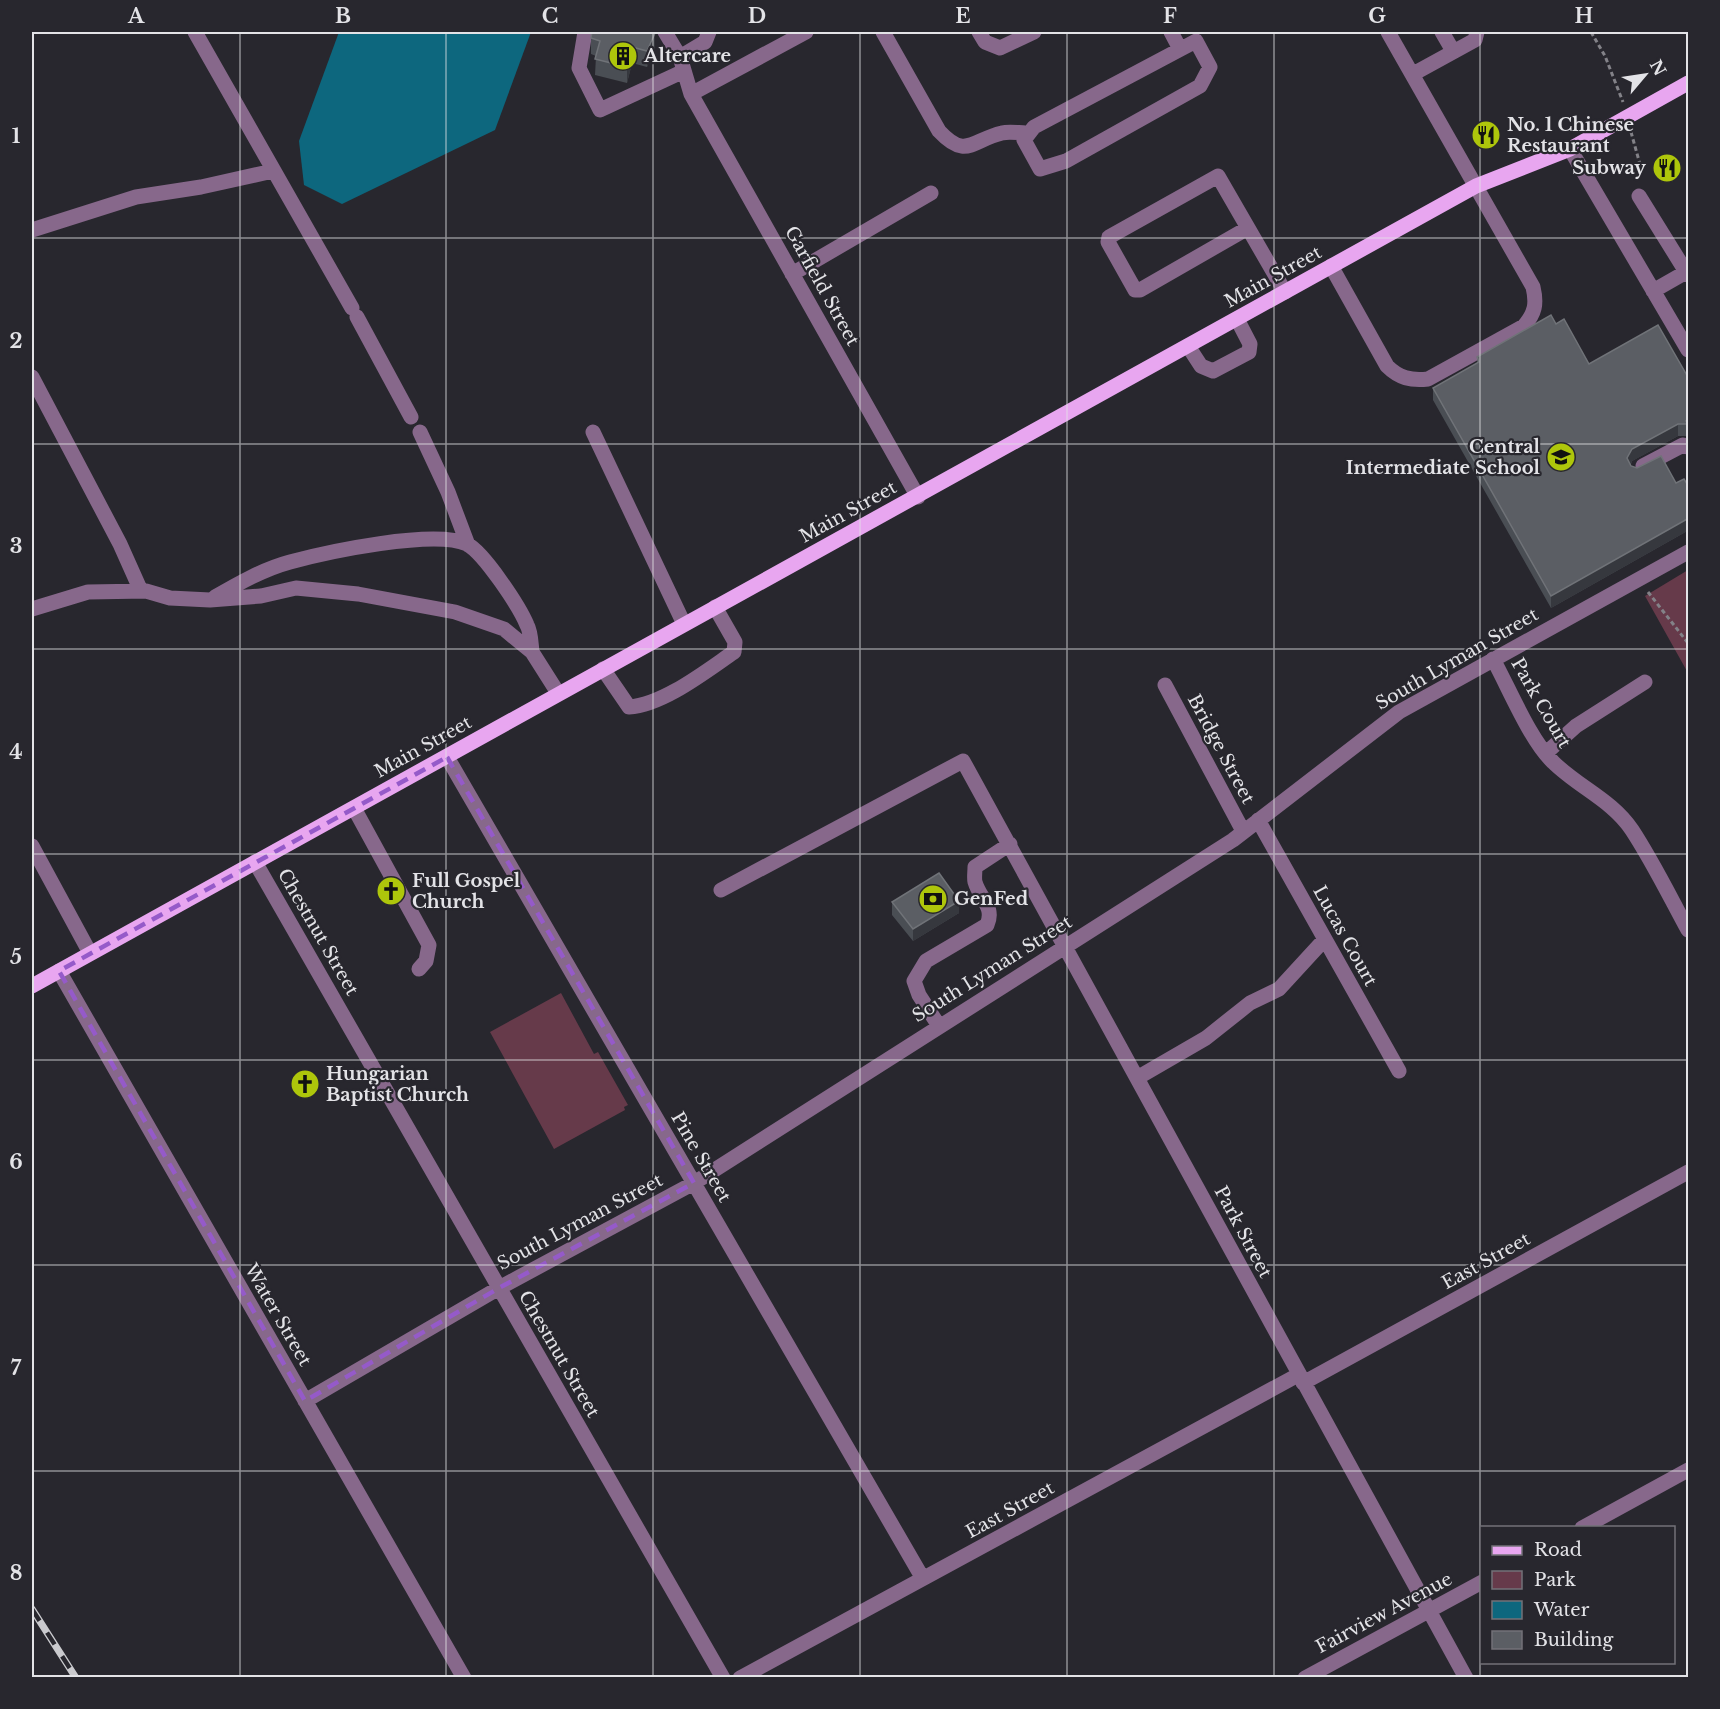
<svg xmlns="http://www.w3.org/2000/svg" width="1720" height="1709" font-family="'Libre Baskerville',serif">
	<style>
		.green { fill: #663a4a }
		.water { fill: #0d677e }
		.lines { fill: none; stroke-linecap: round; stroke-linejoin: round }
		.path { stroke: #838288; stroke-width: 3; stroke-dasharray: 4.5 3; stroke-linecap: butt }
		.minor { stroke: #87688b; stroke-width: 15 }
		.major { stroke: #e8a6f0; stroke-width: 15 }
		.rail-casing { stroke: #cacace; stroke-width: 7 }
		.rail { stroke: #28272e; stroke-width: 4.5; stroke-dasharray: 14; stroke-linecap: butt }
		.wall { fill: #4a4e54 }
		.shaded-wall { fill: #36383e }
		.building { fill: #5b5e64; stroke: #707378; stroke-width: 1.5 }
		.marked { fill: none; stroke: #955ac9; stroke-width: 4.5; stroke-dasharray: 12 8; stroke-linejoin: round }
		.grid { fill: none; stroke: #e3e3e7; stroke-width: 1.5; stroke-opacity: 0.55 }
		.labels { text-anchor: middle; stroke-width: 4.5; stroke-linejoin: round; paint-order: stroke }
		.poi-label { font-size: 18px; font-weight: bold; fill: #e3e3e7; stroke: #28272e; text-anchor: start }
		.street-label { font-size: 18px; fill: #e3e3e7; stroke: #28272e }
		.neatline { fill: none; stroke: #e3e3e7; stroke-width: 2 }
		.grid-label { font-size: 20px; text-anchor: middle; font-weight: bold; fill: #e3e3e7 }
	</style>
	<rect width="100%" height="100%" fill="#28272e"/>
	<path class="green" d="M1688 570V673L1645 596Z
		M561 993 594 1054 598 1052 628 1105 624 1107 625 1110 554 1149 490 1032Z"/>
	<path class="water" d="M339 32H531L495 130 342 204 304 185 299 141Z"/>
	<g class="lines">
		<path class="path" d="M1591 32 1605 56 1623 102
			M1631 132 1641 168
			M1648 592 1688 643"/>
		<path class="minor" d="M195 32 352 308
			M585 32 579 68 600 110 684 71
			M665 32 680 57 691 94 918 497
			M883 32 939 131C966 160 972 140 1002 133 1009 131 1019 133 1026 133
			M979 32 985 42 1000 48 1034 32
			M1171 32 1180 49
			M1442 32 1453 51
			M1196 41 1210 67 1200 86 1066 161 1040 169 1024 140 1034 127Z
			M680 57 705 42 709 32
			M1413 74 1475 40 1477 32
			M691 94 806 32
			M1570 149 1688 350
			M1639 196 1688 275
			M1248 228 1140 290H1135L1108 242 1109 237 1218 176 1285 292
			M32 230 136 197 201 187 273 171
			M1331 266 1387 366C1399 378 1411 381 1428 379L1524 326C1535 313 1537 304 1533 287L1388 32
			M792 274 931 193
			M1653 291 1688 271
			M357 317 411 417
			M1188 346 1201 366 1213 371 1249 352 1250 344 1237 319
			M32 377 120 544 141 591
			M420 432 448 492 468 545
			M593 432 684 624
			M1643 466 1683 445 1688 447
			M215 597C239 583 264 569 290 562 327 552 434 529 467 544 484 553 519 606 527 625 531 632 531 643 532 652
			M32 609 88 592 146 591 170 598 210 600 261 596 296 588 358 594 455 612 504 629 532 652 558 693
			M1493 659C1509 688 1530 740 1553 762 1578 787 1612 800 1632 830 1653 862 1670 897 1688 930
			M603 669 629 707C663 705 706 671 734 652L735 642 715 607
			M1165 685 1243 831
			M1546 753 1576 726 1645 682
			M447 757 922 1577
			M354 808 429 945 426 961 419 969
			M1258 820 1399 1071
			M32 846 90 953
			M255 862 723 1678
			M721 890 963 761 1466 1678
			M59 971 464 1678
			M939 1026 919 995 914 981 926 961 987 925C995 907 980 899 975 882 974 878 975 872 975 867L1010 844
			M1137 1078 1206 1038 1250 1003 1279 989 1324 940
			M1303 1383 1688 1172
			M305 1401 499 1288 694 1183 1233 840 1399 712 1688 552
			M1582 1528 1688 1470
			M740 1678 1298 1375
			M1305 1678 1482 1582"/>
		<path class="major" d="M32 986 1476 186 1570 149 1688 83"/>
		<g class="rail-casing">
			<path id="rail" d="M32 1609 76 1678"/>
		</g>
		<use href="#rail" class="rail"/>
	</g>
	<path class="wall" d="M591 38 655 49 647 67 632 63 627 83 595 75 596 56 591 54Z
		M1556 324 1589 364 1689 379V432L1688 436H1678L1632 461 1631 464V466L1689 487V530L1551 608 1433 400V388L1477 363V357Z
		M892 902 959 913 913 941 892 915Z"/>
	<path class="shaded-wall" d="M655 33V49L647 67V51Z
		M632 47V63L627 83V67Z
		M1678 424V436L1632 461 1627 470V458L1632 449Z
		M1689 518V530L1551 608V596Z
		M959 901V913L913 941V929Z"/>
	<path class="building" d="M592 32H650L655 33 647 51 632 47 627 67 595 59 600 41 591 38Z
		M1551 315 1556 324 1564 319 1589 364 1658 325 1689 379V420L1686 421 1688 424H1678L1632 449 1627 458 1631 466 1637 468 1661 456 1676 483 1684 479 1689 487V518L1551 596 1433 388 1479 362 1477 357Z
		M939 873 959 901 913 929 892 902Z"/>
	<path class="marked" d="M447 757 694 1183 499 1288 305 1401 59 971Z"/>
	<path class="grid" d="M240 32V1678M446 32V1678M653 32V1678M860 32V1678M1067 32V1678M1274 32V1678M1480 32V1678M32 238H1688M32 444H1688M32 649H1688M32 854H1688M32 1060H1688M32 1265H1688M32 1471H1688"/>
	<defs>
		<g id="building-disc" transform="scale(1.5)"><circle r="9.5" fill="#aec60b" stroke="#28272e"/><path d="M-4-6H4V6H1V3H-1V6H-4ZM-2.5-4.3h1.7v1.8h-1.7ZM.8-4.3h1.7v1.8H.8ZM-2.5-1h1.7V.8h-1.7ZM.8-1h1.7V.8H.8Z" fill="#111"/></g>
		<g id="restaurant-disc" transform="scale(1.5)"><circle r="9.5" fill="#aec60b" stroke="#28272e"/><path d="M-5-6h1v4h1v-4h1v4h1v-4h1v5L-1.5 .5V6h-2V.5L-5-1ZM5-6V6H3V1.5H1.5Q1.5-4 5-6Z" fill="#111"/></g>
		<g id="school-disc" transform="scale(1.5)"><circle r="9.5" fill="#aec60b" stroke="#28272e"/><path d="M0-5L7-2L0 1L-7-2ZM-4 1L0 2.5L4 1V4Q0 6-4 4Z" fill="#111"/></g>
		<g id="church-disc" transform="scale(1.5)"><circle r="9.5" fill="#aec60b" stroke="#28272e"/><path d="M-1.2-6h2.4v3.5h3.3v2.4h-3.3V6h-2.4V-.1h-3.3v-2.4h3.3Z" fill="#111"/></g>
		<g id="bank-disc" transform="scale(1.5)"><circle r="9.5" fill="#aec60b" stroke="#28272e"/><path d="M-6-4H6V4H-6ZM0-2.3a2.3 2.3 0 1 0 0 4.6a2.3 2.3 0 1 0 0-4.6Z" fill="#111"/></g>
	</defs>
	<g fill-rule="evenodd">
		<use href="#building-disc" x="623" y="56"/>
		<use href="#restaurant-disc" x="1486" y="135"/>
		<use href="#restaurant-disc" x="1667" y="168"/>
		<use href="#school-disc" x="1561" y="457"/>
		<use href="#church-disc" x="391" y="891"/>
		<use href="#bank-disc" x="933" y="899"/>
		<use href="#church-disc" x="305" y="1084"/>
	</g>
	<g class="labels">
		<g class="poi-label">
			<text x="644" y="62">Altercare</text>
			<text x="1507" y="131">No. 1 Chinese<tspan x="1507" dy="21">Restaurant</tspan></text>
			<text x="1646" y="174" text-anchor="end">Subway</text>
			<text x="1540" y="453" text-anchor="end">Central<tspan x="1540" dy="21">Intermediate School</tspan></text>
			<text x="412" y="887">Full Gospel<tspan x="412" dy="21">Church</tspan></text>
			<text x="954" y="905">GenFed</text>
			<text x="326" y="1080">Hungarian<tspan x="326" dy="21">Baptist Church</tspan></text>
		</g>
		<g class="street-label">
			<text transform="translate(1273 277) rotate(-29)" y="6">Main Street</text>
			<text transform="translate(822 286) rotate(61)" y="6">Garfield Street</text>
			<text transform="translate(848 512) rotate(-29)" y="6">Main Street</text>
			<text transform="translate(1457 659) rotate(-30)" y="6">South Lyman Street</text>
			<text transform="translate(1541 703) rotate(60)" y="6">Park Court</text>
			<text transform="translate(423 747) rotate(-29)" y="6">Main Street</text>
			<text transform="translate(1221 749) rotate(62)" y="6">Bridge Street</text>
			<text transform="translate(318 932) rotate(60)" y="6">Chestnut Street</text>
			<text transform="translate(1345 936) rotate(61)" y="6">Lucas Court</text>
			<text transform="translate(992 969) rotate(-32)" y="6">South Lyman Street</text>
			<text transform="translate(701 1157) rotate(60)" y="6">Pine Street</text>
			<text transform="translate(580 1222) rotate(-28)" y="6">South Lyman Street</text>
			<text transform="translate(1243 1232) rotate(62)" y="6">Park Street</text>
			<text transform="translate(1486 1261) rotate(-29)" y="6">East Street</text>
			<text transform="translate(278 1315) rotate(60)" y="6">Water Street</text>
			<text transform="translate(559 1354) rotate(60)" y="6">Chestnut Street</text>
			<text transform="translate(1010 1510) rotate(-29)" y="6">East Street</text>
			<text transform="translate(1384 1613) rotate(-28)" y="6">Fairview Avenue</text>
		</g>
	</g>
	<rect width="1720" height="1709" fill="none" stroke="#28272e" stroke-width="66"/>
	<rect x="1480" y="1526" width="195" height="138" fill="#28272e" stroke="#737278" stroke-width="1.5"/>
	<rect x="1492" y="1546" width="30" height="9" fill="#e8a6f0" stroke="#737278" stroke-width="1.5"/>
	<text x="1534" y="1556" font-size="18" fill="#e3e3e7">Road</text>
	<rect x="1492" y="1571" width="30" height="18" fill="#663a4a" stroke="#737278" stroke-width="1.5"/>
	<text x="1534" y="1586" font-size="18" fill="#e3e3e7">Park</text>
	<rect x="1492" y="1601" width="30" height="18" fill="#0d677e" stroke="#737278" stroke-width="1.5"/>
	<text x="1534" y="1616" font-size="18" fill="#e3e3e7">Water</text>
	<rect x="1492" y="1631" width="30" height="18" fill="#5b5e64" stroke="#737278" stroke-width="1.5"/>
	<text x="1534" y="1646" font-size="18" fill="#e3e3e7">Building</text>
	<g transform="translate(1645 75) rotate(61)" stroke="#28272e" stroke-width="4.5" paint-order="stroke">
	<path d="M0-4.5L10 22L0 15L-10 22Z" fill="#e3e3e7"/>
	<text y="-9" font-size="16" font-weight="bold" text-anchor="middle" fill="#e3e3e7">N</text>
	</g>
	<rect x="33" y="33" width="1654" height="1643" class="neatline"/>
	<g class="grid-label">
		<text x="136" y="23">A</text>
		<text x="343" y="23">B</text>
		<text x="550" y="23">C</text>
		<text x="757" y="23">D</text>
		<text x="963" y="23">E</text>
		<text x="1170" y="23">F</text>
		<text x="1377" y="23">G</text>
		<text x="1584" y="23">H</text>
		<text x="16" y="143">1</text>
		<text x="16" y="348">2</text>
		<text x="16" y="553">3</text>
		<text x="16" y="759">4</text>
		<text x="16" y="964">5</text>
		<text x="16" y="1169">6</text>
		<text x="16" y="1375">7</text>
		<text x="16" y="1580">8</text>
	</g>
</svg>
